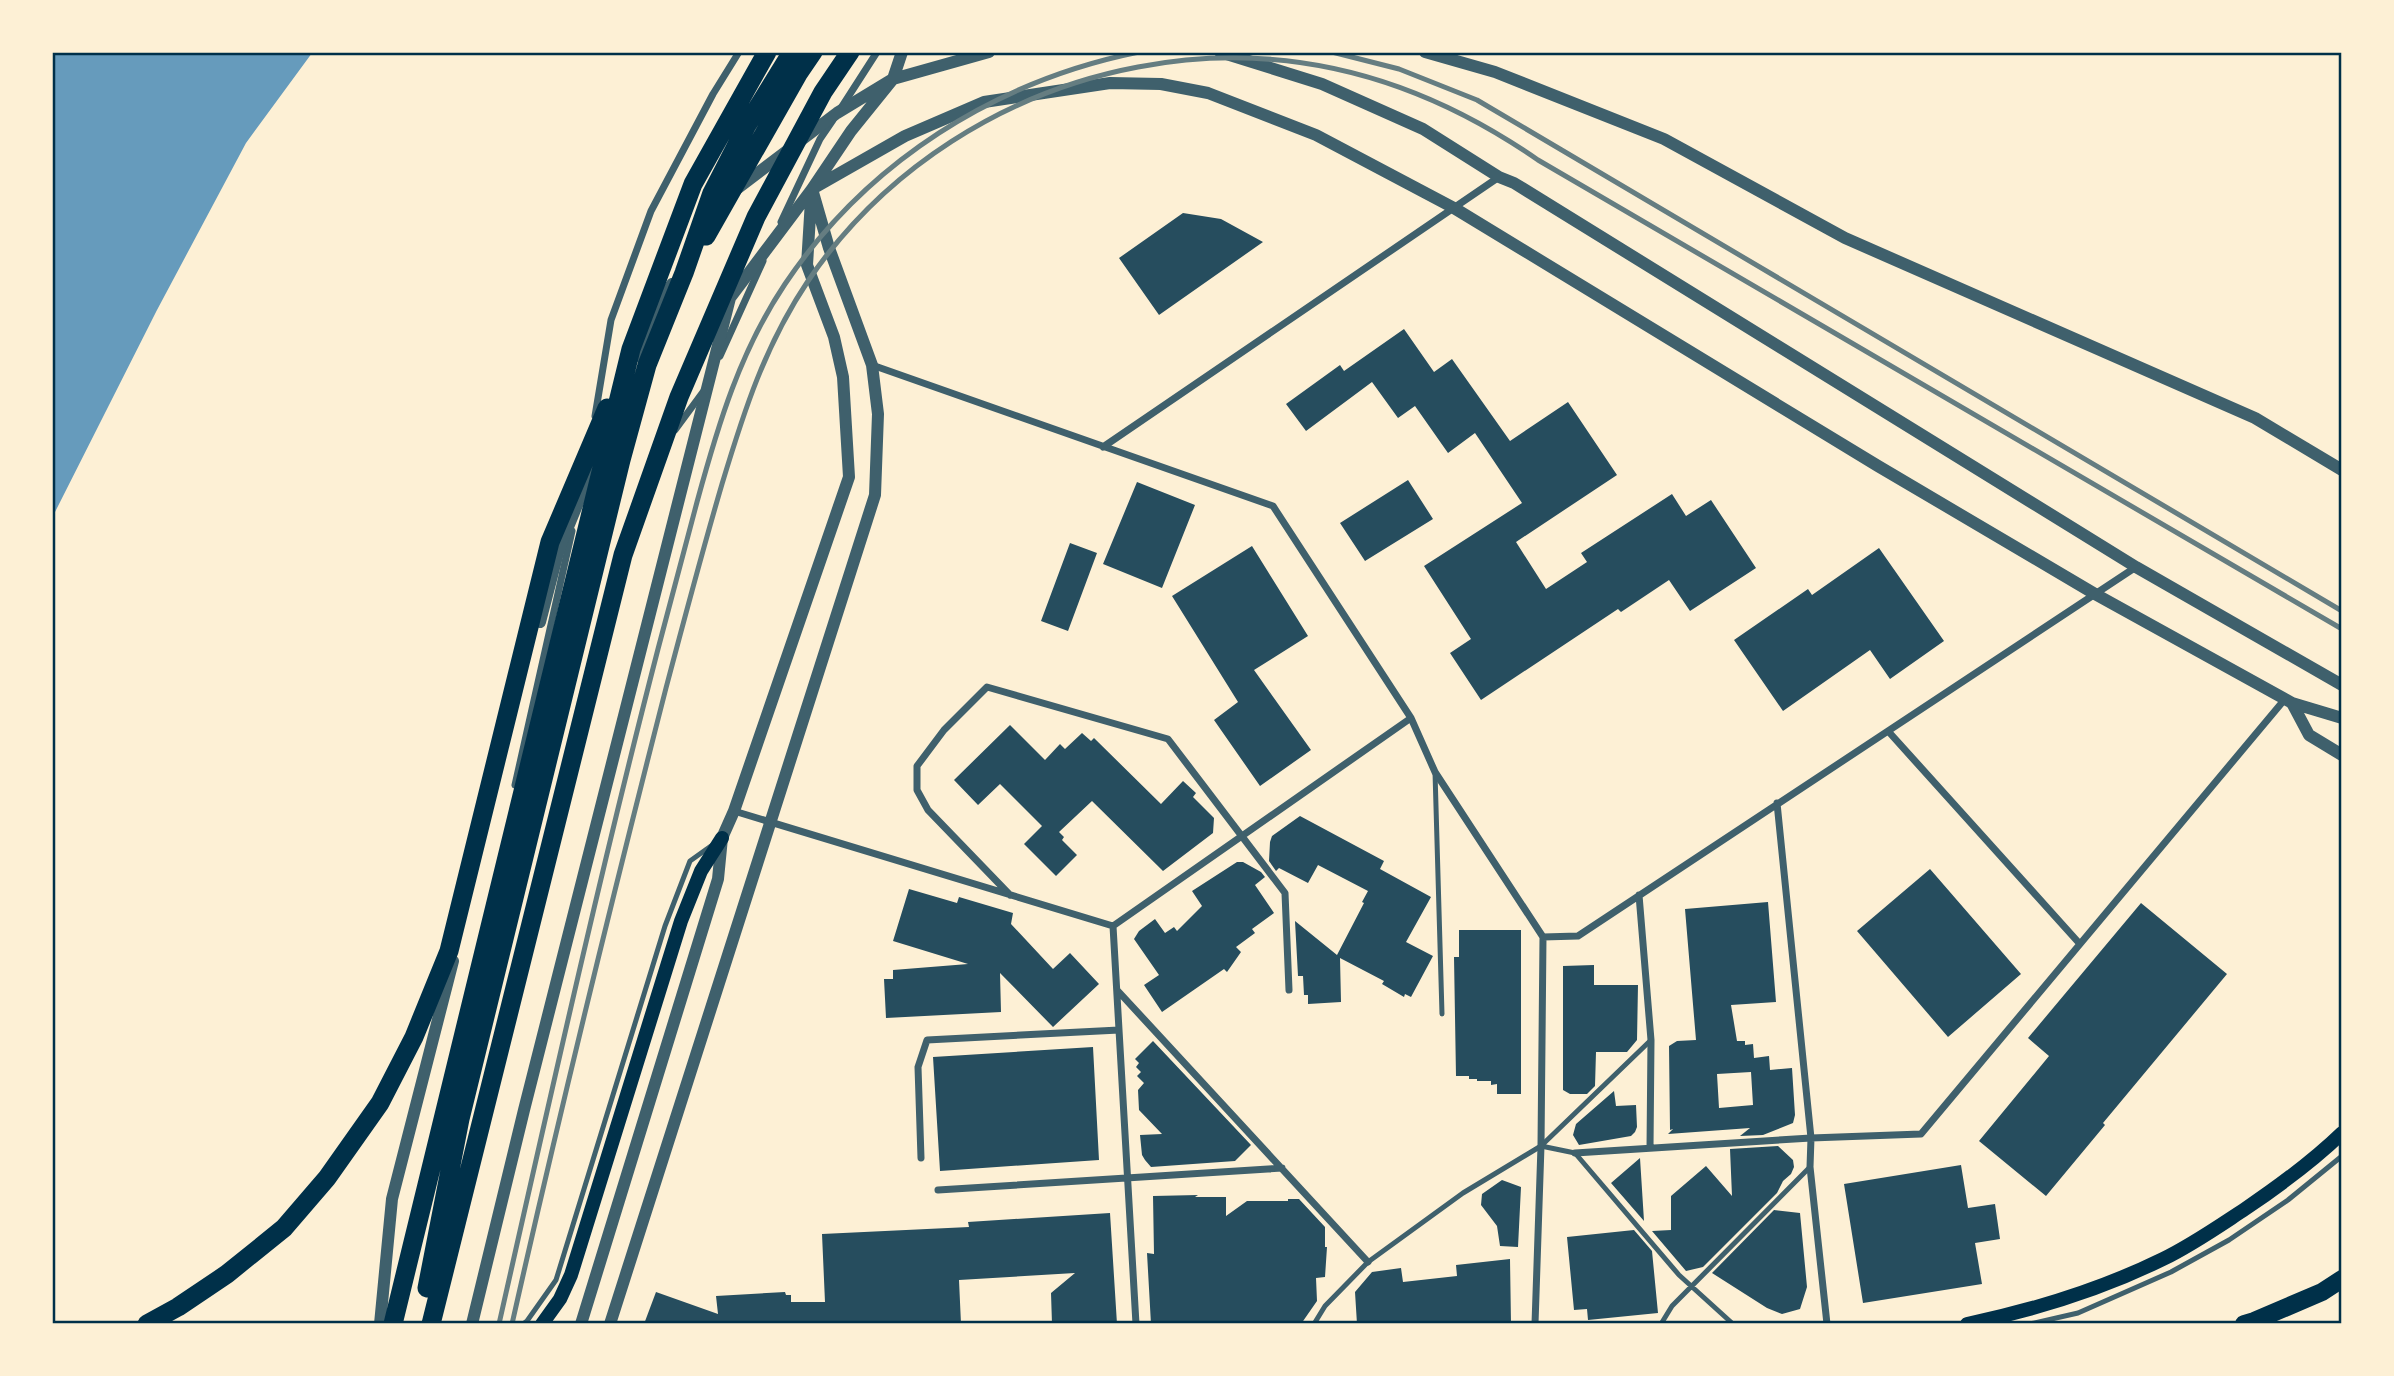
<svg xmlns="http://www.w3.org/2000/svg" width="2394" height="1376" font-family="'Roboto Serif',serif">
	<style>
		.water { fill: #669bbc }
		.building { fill: #264d5e; fill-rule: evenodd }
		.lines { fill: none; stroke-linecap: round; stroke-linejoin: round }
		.service { stroke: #3f606c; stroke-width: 5 }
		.minor { stroke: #3f606c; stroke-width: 7 }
		.tertiary { stroke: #3f606c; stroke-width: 12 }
		.secondary { stroke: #003049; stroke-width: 14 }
		.primary { stroke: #003049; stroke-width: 18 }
		.trunk { stroke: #003049; stroke-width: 19 }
		.rail { stroke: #657d81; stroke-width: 5 }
		.neatline { fill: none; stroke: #003049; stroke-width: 2.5 }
	</style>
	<rect width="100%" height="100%" fill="#fdf0d5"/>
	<path class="water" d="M53 52 312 53 246 143 157 310 53 516Z"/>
	<path class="building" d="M1183 213 1221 219 1263 242 1159 315 1119 258Z
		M1404 329 1434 372 1452 359 1510 441 1568 402 1617 475 1516 542 1546 589 1587 562 1581 553 1672 494 1686 516 1711 500 1756 568 1690 611 1669 580 1621 612 1618 609 1481 700 1450 653 1471 639 1424 566 1522 503 1475 433 1448 453 1415 406 1398 418 1372 382 1306 431 1286 404 1340 365 1344 371Z
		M1408 480 1433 519 1365 561 1340 523Z
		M1137 482 1195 505 1162 588 1103 564Z
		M1070 543 1097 553 1068 631 1041 621Z
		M1252 546 1308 636 1254 670 1311 750 1260 786 1214 720 1238 702 1172 596Z
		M1879 548 1944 641 1890 679 1870 650 1783 711 1734 640 1808 589 1812 595Z
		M1010 725 1045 760 1060 744 1065 749 1082 733 1091 741 1094 738 1161 804 1183 781 1196 793 1193 797 1214 818 1213 833 1163 871 1092 801 1059 832 1064 837 1062 840 1077 855 1056 876 1024 844 1042 826 1000 784 978 805 954 780Z
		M1300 816 1384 861 1380 869 1431 897 1406 942 1433 956 1411 997 1405 994 1404 997 1382 984 1384 981 1340 958 1341 1002 1308 1004V995H1304L1303 976H1298L1295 921 1337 955 1364 903 1362 902 1368 891 1318 865 1308 883 1279 868 1276 871 1269 861 1270 842 1272 836Z
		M1237 862H1243L1261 872 1265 877 1255 885 1274 913 1252 929 1255 933 1236 947 1241 952 1227 972 1224 969 1162 1012 1144 985 1159 975 1134 939 1139 931 1155 919 1165 933 1174 927 1177 931 1202 906 1192 891Z
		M1930 869 2021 974 1948 1037 1857 931Z
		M909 889 957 903 959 897 1013 913 1011 924 1053 969 1070 953 1099 984 1053 1027 1000 973 1001 1012 886 1018 884 979H893V970L968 964 893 941Z
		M1768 902 1776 1002 1731 1005 1737 1041H1745V1045L1753 1044 1754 1058 1769 1056 1770 1070 1792 1068 1795 1115 1793 1123 1763 1135 1740 1136 1750 1128 1668 1134 1673 1129 1670 1130 1669 1046 1677 1041 1696 1040 1685 909ZM1751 1072 1753 1105 1719 1108 1717 1074Z
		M2141 903 2227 974 2103 1123 2105 1125 2046 1196 1979 1141 2049 1056 2028 1038Z
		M1459 930H1521V1094H1497V1084L1491 1085V1081H1477V1079H1469V1076H1456L1454 957H1459Z
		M1594 965V985H1638L1637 1040 1627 1052H1596L1595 1086 1587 1094H1570L1563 1090V966Z
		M1153 1041 1251 1145 1235 1161 1151 1167 1145 1160 1142 1155 1140 1135 1162 1134 1139 1110 1138 1090 1144 1083 1137 1076 1141 1072 1136 1067 1139 1063 1135 1059Z
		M1093 1047 1099 1160 940 1171 933 1057Z
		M1614 1091 1616 1106 1636 1105 1637 1127 1635 1132 1631 1136 1579 1145 1573 1135 1576 1124Z
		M1778 1146 1793 1160 1794 1167 1791 1174 1783 1181 1777 1193 1703 1267 1686 1271 1652 1231 1671 1230V1196L1706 1166 1732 1196 1730 1149Z
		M1640 1158 1644 1221 1611 1183Z
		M1961 1165 1968 1208 1995 1204 2000 1239 1975 1243 1982 1284 1863 1303 1844 1184Z
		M1502 1180 1521 1187 1518 1247 1500 1246 1497 1226 1481 1205 1482 1194Z
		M1198 1195 1195 1197H1226V1216L1247 1201H1288V1199H1299L1325 1227V1247H1327L1325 1277 1316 1278 1317 1301 1301 1324H1151L1147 1253 1154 1254 1153 1196Z
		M1774 1210 1800 1213 1807 1287 1800 1309 1782 1314 1767 1308 1712 1273Z
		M1110 1213 1117 1324H1052L1051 1293 1075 1273 959 1280 961 1324H644L656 1292 718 1314 716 1296 785 1292 786 1295H791V1302H825L822 1234 969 1227 968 1222Z
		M1634 1230 1652 1251 1658 1313 1588 1320 1587 1309 1574 1310 1567 1237Z
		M1510 1259 1511 1324H1357L1355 1292 1372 1272 1401 1268 1403 1282 1457 1276 1456 1265Z"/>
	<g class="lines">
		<path class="service" d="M1435 772 1442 1014
			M1541 1146 1575 1153 1679 1275 1733 1324
			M523 1324 527 1321 556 1280 665 926 690 861 711 846
			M1314 1324 1325 1306 1368 1262 1463 1193 1541 1146 1651 1040
			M1661 1324 1672 1306 1810 1167
			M2030 1324 2078 1313 2171 1272 2229 1240 2288 1200 2342 1156"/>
		<path class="minor" d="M841 108 877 52
			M781 222 820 139 833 120
			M720 356 763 261
			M872 365 1273 506 1411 718 1435 772 1543 937 1541 1146 1535 1324
			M595 416 611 320 651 211 713 94 739 52
			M675 430 703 392
			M1103 447 1499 177
			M1888 731 2079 943
			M515 785 572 531
			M1777 803 1811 1138 1810 1167 1827 1324
			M734 811 1113 926
			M1010 895 928 810 917 790V766L944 730 987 687 1168 739 1285 893 1289 990
			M1639 895 1651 1040 1650 1148
			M1113 926 1136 1324
			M1113 926 1411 718
			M1543 937 1578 936 2136 567
			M1117 990 1368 1262
			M1575 1153 1811 1138 1921 1134 2285 699
			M921 1158 918 1067 927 1040 1119 1030
			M938 1190 1282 1168"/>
		<path class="tertiary" d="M1220 52 1322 84 1423 129 1499 177 1514 183 2136 567 2342 685
			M1425 52 1495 72 1664 139 1845 238 2255 418 2342 470
			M738 188 837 113 893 79 989 52
			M812 189 905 136 984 102 1110 83 1161 84 1208 93 1316 135 1454 208 1878 466 2095 594 2285 699 2292 703 2309 735 2342 755
			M638 356 660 302 672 284
			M540 622 559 549 598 454
			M2292 703 2342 718
			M380 1324 392 1199 453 961
			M472 1324 524 1110 730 298 812 189 851 131 893 79 902 52
			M581 1324 718 879 722 838 734 811 849 477 843 377 834 337 807 265 811 200
			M610 1324 875 495 878 414 872 365 829 248 812 189"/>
		<path class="secondary" d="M542 1324 560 1299 571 1275 681 921 701 871 722 838
			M1967 1324C2034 1310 2102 1289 2163 1259 2192 1245 2219 1226 2245 1209 2279 1186 2312 1162 2342 1133"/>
		<path class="primary" d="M2244 1324 2254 1321 2322 1292 2342 1279"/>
		<path class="trunk" d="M706 236 798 74 813 52
			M427 1288 460 1119 621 460 647 365 684 273 712 193 747 125 792 52
			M147 1324 178 1307 227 1274 284 1228 327 1178 380 1103 414 1037 449 951 550 542 607 408
			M393 1324 631 349 693 184 767 52
			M431 1324 623 555 679 397 756 217 823 92 850 52"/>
		<path class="rail" d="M1332 52 1399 69 1477 100 2342 611
			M499 1324C550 1098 600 873 658 649 671 600 684 551 697 502 718 425 740 351 785 284 867 162 995 81 1139 52
			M512 1324C560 1111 612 899 666 688 684 620 702 552 722 484 744 411 765 345 808 281 884 169 1005 92 1138 67 1285 39 1417 76 1538 160L2342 629"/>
	</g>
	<rect width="2394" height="1376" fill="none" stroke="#fdf0d5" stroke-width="108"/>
	<rect x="54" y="54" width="2286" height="1268" class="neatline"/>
</svg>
